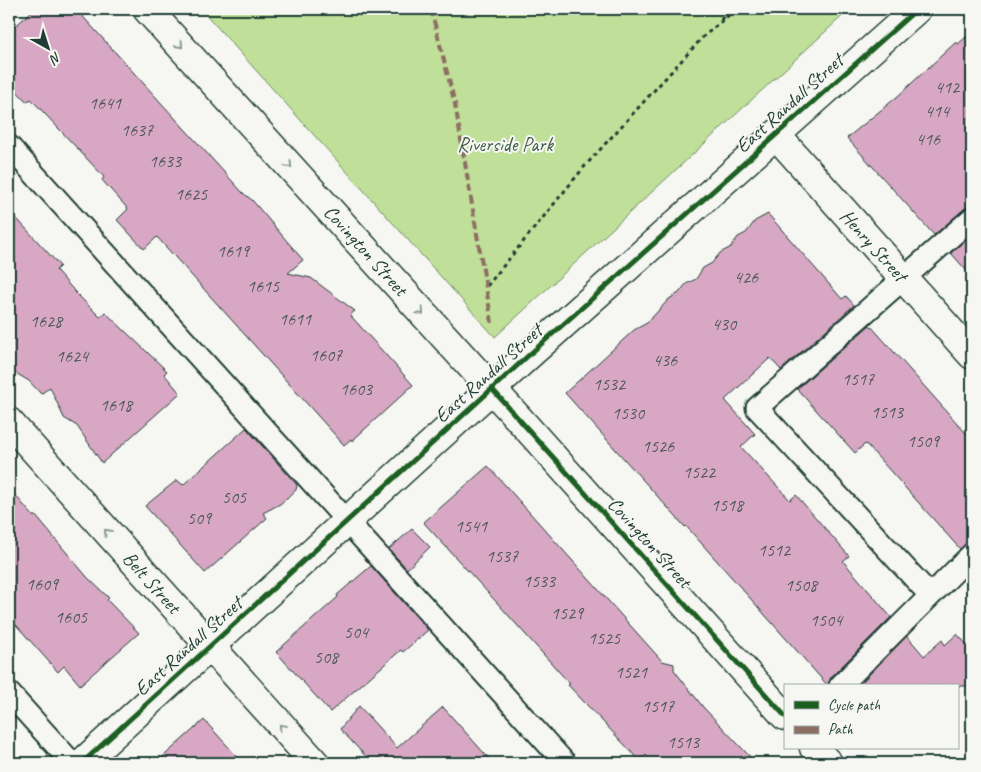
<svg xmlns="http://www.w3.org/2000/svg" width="981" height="772" font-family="Caveat,sans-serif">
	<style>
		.green { fill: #c0df98; stroke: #708e66 }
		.building { fill: #d8a7c4; stroke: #1f3d34 }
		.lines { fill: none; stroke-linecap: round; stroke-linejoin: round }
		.service-casing { stroke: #1f3d34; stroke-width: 25 }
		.minor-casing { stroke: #1f3d34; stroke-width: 31 }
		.path { stroke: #1f3d34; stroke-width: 3; stroke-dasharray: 4 4; stroke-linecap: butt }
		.service { stroke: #f6f6f2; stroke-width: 21 }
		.minor { stroke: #f6f6f2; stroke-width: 28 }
		.quiet { stroke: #8d6e63; stroke-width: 4; stroke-dasharray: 8 4; stroke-linecap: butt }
		.cycleway-casing { stroke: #f6f6f2; stroke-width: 8 }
		.cycleway { stroke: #1b5e20; stroke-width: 5 }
		.oneway { stroke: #8a9a93 }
		.labels { text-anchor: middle; stroke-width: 4; stroke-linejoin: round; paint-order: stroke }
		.number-label { font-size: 18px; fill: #4d5858 }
		.street-label { font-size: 20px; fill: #1f3d34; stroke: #f6f6f2 }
		.park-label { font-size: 20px; fill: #3f5d48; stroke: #f6f6f2 }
	</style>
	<rect width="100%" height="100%" fill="#f6f6f2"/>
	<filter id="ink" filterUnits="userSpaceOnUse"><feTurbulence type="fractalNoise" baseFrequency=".02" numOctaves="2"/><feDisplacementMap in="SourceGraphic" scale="10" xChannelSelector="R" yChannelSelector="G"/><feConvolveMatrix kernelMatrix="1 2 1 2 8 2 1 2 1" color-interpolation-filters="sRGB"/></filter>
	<g filter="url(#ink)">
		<path class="green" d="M201 9H850L495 337Z"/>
		<path class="building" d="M34 9H76L213 160 243 193 252 200 303 260 288 273 311 278 355 311 350 315 413 385 352 441 351 439 344 445 157 237 144 249 117 220 128 209 102 180 104 177 31 99 27 102 9 83V32Z
			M972 32V206L964 209 934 235 847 138 898 96 956 42 958 44Z
			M9 210 60 266 56 270 76 293 100 317 105 312 167 371 164 374 180 393 102 463 77 426 64 418 50 387 41 394 29 381 9 369Z
			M768 214 842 299 846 296 854 305 781 370 770 358 725 400 755 434 741 447 790 500 796 495 849 556 843 561 891 617 831 677 828 686 686 526 685 527 565 393 634 330 647 323 669 299 679 293 686 284 696 279 703 268 712 263 720 253 731 247 738 237 746 233 755 221Z
			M972 234V277L951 253Z
			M870 325 972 440V542H968L960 549 867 445 865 444 855 453 797 389Z
			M246 428 297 485 296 490 280 504 263 513 267 518 205 573 145 506 177 480 183 485Z
			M488 466 662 661 674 664V670L703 707 756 763H652L646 755 640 761 568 685 570 684 500 606 425 524 424 522Z
			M9 488 34 517 35 515 88 578 109 598 107 600 139 633 80 685 64 666 58 672 9 617Z
			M412 529 430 547 407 569 389 549Z
			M371 566 428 630 403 652 401 650 330 712 276 652 338 597 337 595Z
			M957 634 972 650V686H858L907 636 924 656 942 640 945 645Z
			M359 706 397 748 443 707 493 763H372L340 729Z
			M204 720 243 763H156Z"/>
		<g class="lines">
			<g class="service-casing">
				<path id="service" d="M9 146 565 763
					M930 595 757 408 972 218
					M840 686 972 554
					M9 693 72 763"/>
			</g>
			<g class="minor-casing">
				<path id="minor" d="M147 9 520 420 785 716
					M776 135 972 355
					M9 422 315 763
					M814 748 828 763
					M82 763 530 354 917 9"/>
			</g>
			<path class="path" d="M721 20 727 9
				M487 286 585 166 703 37 736 9"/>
			<use href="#service" class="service"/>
			<use href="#minor" class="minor"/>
			<path class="quiet" d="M431 9 455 104 492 323"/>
			<g class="cycleway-casing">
				<path id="cycleway" d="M492 389 785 716
					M82 763 530 354 917 9"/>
			</g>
			<use href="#cycleway" class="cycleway"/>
		</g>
		<defs><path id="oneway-chevron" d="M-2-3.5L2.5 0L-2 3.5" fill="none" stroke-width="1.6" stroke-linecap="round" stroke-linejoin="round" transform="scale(1.25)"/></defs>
		<g class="oneway">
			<use href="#oneway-chevron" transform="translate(180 45) rotate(48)"/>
			<use href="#oneway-chevron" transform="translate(289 165) rotate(48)"/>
			<use href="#oneway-chevron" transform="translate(421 312) rotate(48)"/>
			<use href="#oneway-chevron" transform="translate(107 532) rotate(-132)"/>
			<use href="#oneway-chevron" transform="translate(282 727) rotate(-132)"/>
		</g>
	</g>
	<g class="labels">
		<g class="number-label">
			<text x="947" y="93">412</text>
			<text x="105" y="109">1641</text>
			<text x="937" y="117">414</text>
			<text x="137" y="136">1637</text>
			<text x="928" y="145">416</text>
			<text x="165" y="167">1633</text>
			<text x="191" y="200">1625</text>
			<text x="233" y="257">1619</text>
			<text x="746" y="283">426</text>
			<text x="263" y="292">1615</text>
			<text x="295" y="325">1611</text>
			<text x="46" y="327">1628</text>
			<text x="724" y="330">430</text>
			<text x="326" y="361">1607</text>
			<text x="72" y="362">1624</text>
			<text x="665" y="366">436</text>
			<text x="858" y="385">1517</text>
			<text x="609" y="390">1532</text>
			<text x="356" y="395">1603</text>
			<text x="116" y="411">1618</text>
			<text x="887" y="418">1513</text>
			<text x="628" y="419">1530</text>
			<text x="923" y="447">1509</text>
			<text x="658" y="452">1526</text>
			<text x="699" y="478">1522</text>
			<text x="234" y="503">505</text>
			<text x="727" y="511">1518</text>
			<text x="199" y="524">509</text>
			<text x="471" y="532">1541</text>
			<text x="774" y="556">1512</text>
			<text x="502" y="562">1537</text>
			<text x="539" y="587">1533</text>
			<text x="42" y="590">1609</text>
			<text x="801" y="591">1508</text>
			<text x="567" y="619">1529</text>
			<text x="71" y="623">1605</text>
			<text x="826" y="626">1504</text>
			<text x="356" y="638">504</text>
			<text x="604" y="644">1525</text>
			<text x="326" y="663">508</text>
			<text x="631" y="678">1521</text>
			<text x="658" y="712">1517</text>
			<text x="683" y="748">1513</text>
		</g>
		<g class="street-label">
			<text transform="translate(789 103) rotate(-42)" y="7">East Randall Street</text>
			<text transform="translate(874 245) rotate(48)" y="7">Henry Street</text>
			<text transform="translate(366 250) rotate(48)" y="7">Covington Street</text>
			<text transform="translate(488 373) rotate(-42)" y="7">East Randall Street</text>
			<text transform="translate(650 542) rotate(48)" y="7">Covington Street</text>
			<text transform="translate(152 582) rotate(48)" y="7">Belt Street</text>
			<text transform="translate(188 646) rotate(-42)" y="7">East Randall Street</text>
		</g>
		<g class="park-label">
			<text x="505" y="151">Riverside Park</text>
		</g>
	</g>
	<rect width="981" height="772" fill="none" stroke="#f6f6f2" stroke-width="30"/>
	<rect x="15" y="15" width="951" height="742" fill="none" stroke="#1f3d34" stroke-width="2" filter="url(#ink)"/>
	<rect x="784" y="684" width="175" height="65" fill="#f6f6f2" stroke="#a0aca6"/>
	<rect x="794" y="701" width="25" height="8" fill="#1b5e20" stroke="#a0aca6"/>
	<text x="828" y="710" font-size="15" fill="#1f3d34">Cycle path</text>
	<rect x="794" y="726" width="25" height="8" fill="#8d6e63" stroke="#a0aca6"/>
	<text x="828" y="734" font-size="15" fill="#1f3d34">Path</text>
	<g transform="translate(48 48) rotate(141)" stroke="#f6f6f2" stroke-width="4" paint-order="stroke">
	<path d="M0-4L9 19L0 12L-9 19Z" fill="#1f3d34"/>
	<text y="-8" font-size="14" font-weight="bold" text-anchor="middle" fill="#1f3d34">N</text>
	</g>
</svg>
